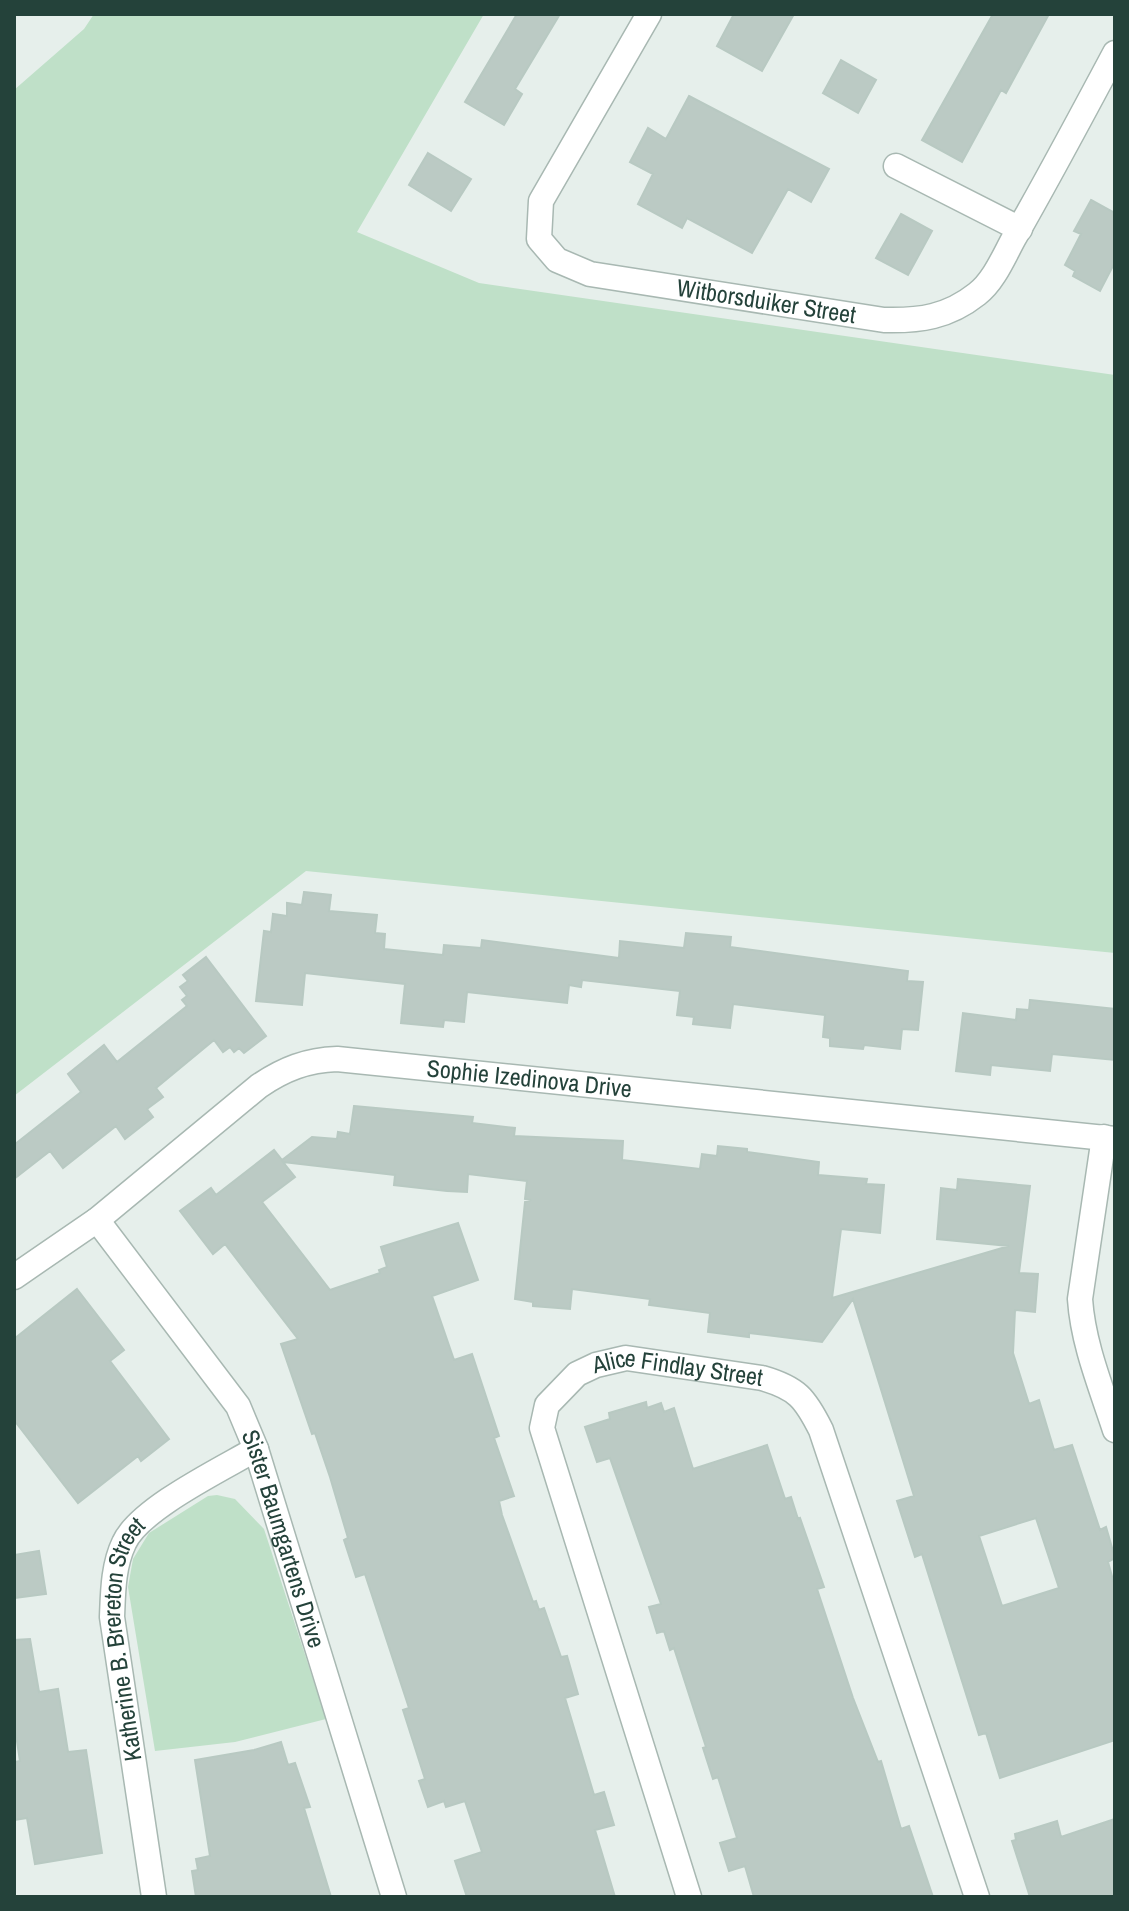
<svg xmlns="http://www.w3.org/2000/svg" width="1129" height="1911" font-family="'Archivo Narrow',sans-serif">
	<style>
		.green { fill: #bfe0c8 }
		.building { fill: #bbcac4; stroke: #b8c9c2; stroke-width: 2; fill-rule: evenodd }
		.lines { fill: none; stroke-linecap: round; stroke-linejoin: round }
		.street-casing { stroke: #a8b8b2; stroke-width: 27 }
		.street { stroke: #fff; stroke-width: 24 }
		.labels { text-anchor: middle; stroke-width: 8; stroke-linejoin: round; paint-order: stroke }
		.street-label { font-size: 24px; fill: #24423a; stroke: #f7fbf9 }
	</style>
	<rect width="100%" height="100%" fill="#e6efeb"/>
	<path class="green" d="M94 14H484L357 232 479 283 1115 375V953L306 871 14 1096V90L84 29Z
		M217 1495 235 1499 264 1529 326 1719 235 1742 155 1751 128 1587 133 1559 149 1533 208 1496Z"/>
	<path class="building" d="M517 14H560L515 89 522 94 504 125 465 102Z
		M734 14H794L762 71 717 46Z
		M993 14H1049L1006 93 1001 90 962 162 922 140Z
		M841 60 876 80 858 113 823 93Z
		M689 96 829 169 811 202 788 189 752 253 687 218 682 228 638 204 653 174 630 162 648 128 666 139Z
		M428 153 471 179 451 211 409 185Z
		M1091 200 1115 213V262L1100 291 1073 276 1075 271 1065 265 1081 234 1074 231Z
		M901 214 932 231 908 275 876 258Z
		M304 892 331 895 329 911 377 915 375 933 385 934 384 949 443 955 444 945 481 948 482 940 619 958 620 941 684 948 686 933 731 937 730 947 908 971 907 981 923 982 918 1030 902 1029 900 1049 864 1045 863 1049 830 1046V1038L823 1037 825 1015 733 1004 730 1028 693 1024 694 1017 677 1015 680 991 582 980 581 987 569 985 567 1003 467 992 464 1022 444 1020 443 1027 401 1023 405 984 305 973 302 1005 256 1001 264 931 271 932 273 914 287 916V903L302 905Z
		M206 957 266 1036 244 1053 239 1048 234 1052 230 1047 223 1052 214 1040 156 1088 163 1097 147 1109 153 1117 125 1139 116 1126 63 1168 50 1151 14 1179V1145L81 1092 68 1074 104 1045 117 1062 187 1006 182 1000 187 996 180 987 188 981 183 975Z
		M1030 1000 1115 1009V1060L1052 1054 1050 1071 991 1065 990 1075 956 1071 963 1013 1016 1020 1017 1009 1029 1010Z
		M354 1106 473 1117 472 1123 515 1128 514 1136 623 1141 622 1160 700 1169 702 1154 717 1156 718 1146 747 1149V1152L819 1162 818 1175 867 1179 866 1184 884 1185 880 1233 841 1229 832 1298 1009 1246 937 1239 941 1188 957 1190 958 1179 1030 1186 1019 1273 1038 1274 1035 1312 1015 1310 1013 1353 1029 1404 1039 1400 1054 1450 1072 1445 1100 1530 1106 1527 1115 1558 1108 1562 1115 1587V1740L1000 1778 986 1733 979 1735 922 1554 915 1557 897 1501 914 1496 853 1299 822 1342 749 1333V1337L708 1332 710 1313 649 1305 650 1299 572 1289 570 1309 533 1306V1302L515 1299 525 1202 531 1200 525 1199 527 1181 468 1174 467 1192 447 1191 394 1185 395 1175 283 1162 295 1177 262 1202 330 1290 380 1273 379 1270 387 1267 381 1247 458 1223 478 1280 432 1296 454 1360 472 1354 499 1436 494 1438 514 1496 499 1501 502 1515 533 1602 536 1601 539 1610 544 1608 561 1657 567 1656 578 1694 565 1698 594 1795 604 1792 614 1825 595 1830 615 1897H467L455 1861 482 1852 465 1801 446 1807 444 1801 428 1807 419 1781 425 1779 403 1710 409 1708 365 1574 356 1577 344 1540 348 1538 330 1477 315 1433 312 1434 281 1344 298 1339 225 1244 213 1254 180 1211 211 1188 216 1195 274 1150 282 1160 312 1137 337 1139 338 1132 350 1134ZM1036 1518 1059 1588 1002 1606 979 1536Z
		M77 1289 124 1350 110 1361 169 1439 141 1461 138 1456 78 1503 14 1420V1339Z
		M646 1402 647 1408 661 1403 664 1412 674 1408 693 1469 767 1445 785 1499 791 1497 798 1519 800 1518 824 1587 817 1589 853 1698 878 1762 881 1761 901 1829 909 1826 933 1897H754L745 1866 729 1871 720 1843 737 1838 718 1777 713 1779 703 1748 706 1747 674 1648 670 1650 664 1631 657 1633 649 1607 661 1604 610 1458 597 1462 585 1427 610 1419 609 1413Z
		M39 1551 46 1594 14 1598V1555Z
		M30 1639 39 1692 58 1689 68 1752 86 1750 102 1853 35 1864 27 1818 14 1820V1762L20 1761 14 1722V1640Z
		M281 1742 288 1765 295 1763 310 1807 304 1808 331 1897H196L192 1871 198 1870 196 1859 210 1856 195 1760 254 1750Z
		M1115 1819V1897H1030L1012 1841 1016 1840 1015 1834 1057 1821 1061 1837Z"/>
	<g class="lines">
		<g class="street-casing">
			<g id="street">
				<path id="s1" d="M649 14 541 201 539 239 557 260 590 274 884 320C920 321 948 317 977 294 994 281 1004 256 1014 238 1049 177 1082 115 1115 53"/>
				<path d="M896 166 1020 229"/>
				<path d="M1104 1137 1080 1299C1083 1344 1101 1387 1115 1430"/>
				<path id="s2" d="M97 1220 238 1406 256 1449 394 1897"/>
				<path id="s3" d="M14 1277 97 1220 259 1086C284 1069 307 1060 337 1059L1115 1139"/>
				<path id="s4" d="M154 1897 112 1617C113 1593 113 1566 124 1543 139 1509 222 1469 256 1449"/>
				<path id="s5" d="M689 1897 542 1428 547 1405 577 1374 596 1365 626 1358 762 1378C797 1388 805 1398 821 1430L977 1897"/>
			</g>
		</g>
		<use href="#street" class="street"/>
	</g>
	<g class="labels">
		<g class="street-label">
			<text dy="8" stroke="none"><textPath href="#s1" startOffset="496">Witborsduiker Street</textPath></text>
			<text dy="8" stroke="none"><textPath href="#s3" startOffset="588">Sophie Izedinova Drive</textPath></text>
			<text dy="8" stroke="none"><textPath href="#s5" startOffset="662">Alice Findlay Street</textPath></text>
			<text dy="8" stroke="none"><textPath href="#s2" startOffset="374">Sister Baumgartens Drive</textPath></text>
			<text dy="8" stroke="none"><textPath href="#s4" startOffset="262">Katherine B. Brereton Street</textPath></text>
		</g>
	</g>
	<rect width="1129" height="1911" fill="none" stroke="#24423a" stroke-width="32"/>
</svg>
